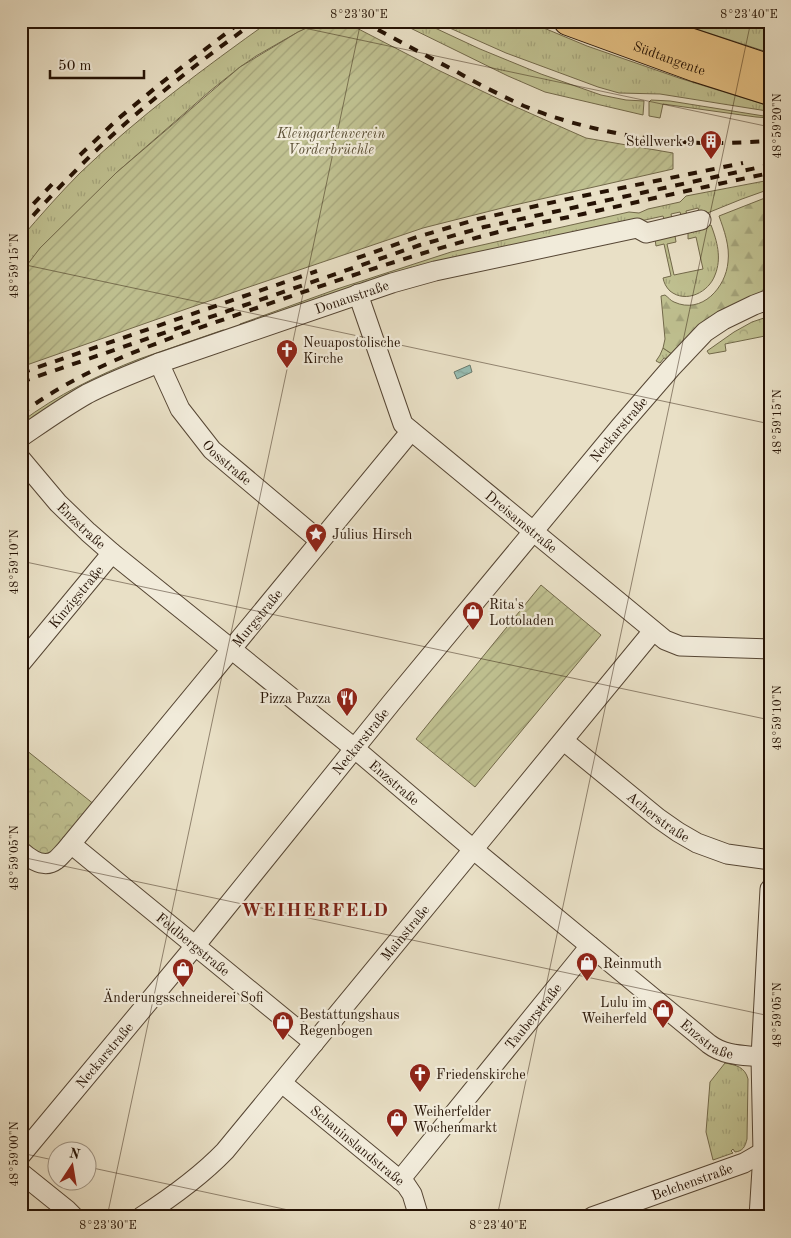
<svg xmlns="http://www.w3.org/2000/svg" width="791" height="1238" font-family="'Old Standard TT',serif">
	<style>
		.grass { fill: url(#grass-tufts); stroke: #72694a }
		.forest { fill: url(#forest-firs); stroke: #72694a }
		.park { fill: url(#park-crowns); stroke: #72694a }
		.garden { fill: url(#garden-furrows); stroke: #72694a }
		.water { fill: url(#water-ripples); stroke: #69796c }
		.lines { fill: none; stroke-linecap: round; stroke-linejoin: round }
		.minor-casing { stroke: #564634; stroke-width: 21 }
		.highway-casing { stroke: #251204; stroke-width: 30 }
		.minor { stroke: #f1ebda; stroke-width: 19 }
		.highway { stroke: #e4c083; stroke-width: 28 }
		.rail { stroke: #251204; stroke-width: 4; stroke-dasharray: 9 9; stroke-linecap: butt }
		.ticks { fill: none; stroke: #251204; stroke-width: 1; stroke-opacity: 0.45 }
		.labels { text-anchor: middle; stroke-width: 4.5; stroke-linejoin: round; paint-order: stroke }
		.street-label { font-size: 14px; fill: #251204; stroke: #f1ebda }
		.park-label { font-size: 14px; font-style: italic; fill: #5b4f35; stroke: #f1ebda }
		.poi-label { font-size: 14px; fill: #251204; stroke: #f1ebda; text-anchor: start }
		.district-label { font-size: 19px; font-weight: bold; letter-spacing: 1px; fill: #7a1f14; stroke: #f1ebda }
		.neatline { fill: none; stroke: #251204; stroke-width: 2 }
		.ticks-label { font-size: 12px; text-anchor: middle; fill: #251204 }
	</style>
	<defs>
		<pattern id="grass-tufts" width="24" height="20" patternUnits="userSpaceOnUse" patternTransform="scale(1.25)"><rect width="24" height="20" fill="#bfc090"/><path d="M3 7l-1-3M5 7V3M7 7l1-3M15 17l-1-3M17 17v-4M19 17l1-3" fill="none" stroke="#a4a47b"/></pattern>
		<pattern id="forest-firs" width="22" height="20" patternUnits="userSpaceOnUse" patternTransform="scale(1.25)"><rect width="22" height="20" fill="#bfc090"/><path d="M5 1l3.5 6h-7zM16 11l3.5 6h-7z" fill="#a4a47b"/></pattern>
		<pattern id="park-crowns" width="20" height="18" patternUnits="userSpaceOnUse" patternTransform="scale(1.25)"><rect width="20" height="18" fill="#bfc090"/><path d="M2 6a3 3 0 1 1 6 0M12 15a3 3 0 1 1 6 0" fill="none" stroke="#a4a47b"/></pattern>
		<pattern id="garden-furrows" width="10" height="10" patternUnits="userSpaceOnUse" patternTransform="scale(1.25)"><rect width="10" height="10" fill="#bfc090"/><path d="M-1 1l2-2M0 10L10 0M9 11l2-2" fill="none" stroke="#a4a47b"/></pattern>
		<pattern id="water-ripples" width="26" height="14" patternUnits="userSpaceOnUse" patternTransform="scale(1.25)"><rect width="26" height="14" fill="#97bdb2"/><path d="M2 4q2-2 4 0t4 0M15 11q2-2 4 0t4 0" fill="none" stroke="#82a197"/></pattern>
	</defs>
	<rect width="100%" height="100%" fill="#e9e0c6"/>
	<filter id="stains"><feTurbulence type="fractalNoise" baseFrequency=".004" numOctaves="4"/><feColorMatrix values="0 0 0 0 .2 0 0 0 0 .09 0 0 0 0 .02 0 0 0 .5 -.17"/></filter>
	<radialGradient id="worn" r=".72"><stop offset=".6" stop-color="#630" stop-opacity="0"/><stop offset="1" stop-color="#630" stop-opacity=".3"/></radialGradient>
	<path class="grass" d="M270 21H322L298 32 256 56 240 67 210 91 116 173 21 273V238C40 216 59 194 80 173 138 117 204 68 270 21Z
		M396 21H420L480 49 541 74 601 95 626 100 644 101 643 115 545 92 508 76Z
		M434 21H527L587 46 679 78 769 106 767 111 660 94 619 93 598 87 506 53Z
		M672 21H764L770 22V53Z
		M651 100 670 101 770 117V118L756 117 663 104 660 118 649 116V102Z
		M770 180V189L742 199 700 216 698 208 686 211 688 220 683 222 680 212 671 214 673 224 666 226 663 216 546 242 362 286 21 430V422C57 395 98 375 139 359 167 349 195 340 223 330 230 332 236 331 240 324L337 289 451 252 629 212 639 213 648 209 680 202 686 196Z
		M711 225C717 241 722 258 715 275 709 292 686 304 670 291 666 287 664 283 663 278L671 276 664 244 656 246 655 239 675 236 676 242 667 244 674 275 703 269 696 237 688 239V231Z
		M663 348 672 354 668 359 664 358 660 363 656 361 660 355Z
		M725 1063C736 1065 745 1067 748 1079L747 1139C745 1147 743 1151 735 1152L733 1149 731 1151 733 1153 713 1160 706 1132 710 1082Z"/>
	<path class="forest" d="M770 196V291L731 306 704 324 672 354 663 348 665 339 661 296 665 295C668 297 671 301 674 302 702 315 726 287 728 262 730 246 724 230 719 216Z"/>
	<path class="park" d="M770 316V335L725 344 726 351 709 354 707 351 734 332 752 322Z
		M21 746 95 805 51 856H41L21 844Z"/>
	<path class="garden" d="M322 21H343L438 70 507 103 586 138 673 153V169L506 207 423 228 246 288 21 367V273L40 248 116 173 240 67 298 32Z
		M541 585 601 635 475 787 416 739Z"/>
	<path class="water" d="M470 365 472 372 457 379 454 372Z"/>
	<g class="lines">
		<g class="minor-casing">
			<g id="minor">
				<path id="s1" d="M358 294 403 424 665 640 680 646 770 649"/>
				<path id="s2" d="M159 363 180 409 212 450 320 541"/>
				<path id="s3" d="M21 437C43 422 64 407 87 394 110 382 134 373 159 363L392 283 435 271 637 228 646 233 701 220"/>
				<path id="s4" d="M21 459 58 503 88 532 112 553 354 748 474 850 709 1044C725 1056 742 1055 761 1057"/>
				<path id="s5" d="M21 663 112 553"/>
				<path id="s6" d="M564 741 658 818 678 832 697 843 727 854 770 860"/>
				<path id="s7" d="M71 844 314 1043"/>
				<path id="s8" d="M21 851C30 859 44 869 56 860 59 858 62 854 65 851L411 431"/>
				<path id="s9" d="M282 1083 406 1185 412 1194 419 1217"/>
				<path id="s10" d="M21 1155 195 946 392 702 619 428 671 368 705 332 723 320 754 305 770 299"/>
				<path d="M21 1173 67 1210 74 1217"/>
				<path id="s11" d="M400 1180 590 946"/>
				<path id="s12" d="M141 1217C172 1197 200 1177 225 1151L653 631"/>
				<path id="s13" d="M592 1217 744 1163 770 1148"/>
				<path d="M759 1217 763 1153 761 1057 770 889"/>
			</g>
		</g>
		<g class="highway-casing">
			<g id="highway">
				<path id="s14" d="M568 21 697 68 770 91"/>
				<path d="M626 21 770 69"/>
			</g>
		</g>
		<use href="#minor" class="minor"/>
		<use href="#highway" class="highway"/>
		<path class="rail" d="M362 21C395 39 427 56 459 73 480 85 502 96 524 106 579 129 657 144 717 143 734 143 752 142 770 141
			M80 155 119 118 160 84 242 21
			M21 217 58 178
			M21 229C62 183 105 139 153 100 186 72 221 46 256 21
			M357 258 417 237 478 219 563 200 743 163
			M21 373 317 271
			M21 382 420 245 484 227 770 165
			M21 414C87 364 168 339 245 312 323 285 402 258 483 236 516 227 550 221 583 214 646 200 708 186 770 173"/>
	</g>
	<path class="ticks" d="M271 21 770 127M21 264 770 424M21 561 770 720M21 857 770 1016M21 1153 58 1161M88 1167 321 1217M107 1217 361 21M497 1217 751 21"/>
	<defs>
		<g id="building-pin" transform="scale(1.125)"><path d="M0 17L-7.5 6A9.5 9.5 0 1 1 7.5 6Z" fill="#8f2418" stroke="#f1ebda"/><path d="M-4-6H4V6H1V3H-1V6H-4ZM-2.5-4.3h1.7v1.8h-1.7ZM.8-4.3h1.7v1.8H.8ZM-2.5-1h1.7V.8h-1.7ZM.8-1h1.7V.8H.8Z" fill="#fff"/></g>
		<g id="church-pin" transform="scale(1.125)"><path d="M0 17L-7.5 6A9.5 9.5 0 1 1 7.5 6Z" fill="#8f2418" stroke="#f1ebda"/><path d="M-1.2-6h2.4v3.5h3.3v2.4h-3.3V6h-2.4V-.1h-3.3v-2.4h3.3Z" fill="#fff"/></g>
		<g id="sight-pin" transform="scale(1.125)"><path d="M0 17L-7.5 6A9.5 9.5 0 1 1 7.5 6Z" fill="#8f2418" stroke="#f1ebda"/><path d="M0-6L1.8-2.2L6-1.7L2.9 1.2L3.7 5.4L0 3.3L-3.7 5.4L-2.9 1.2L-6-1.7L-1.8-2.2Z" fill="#fff"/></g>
		<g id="shop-pin" transform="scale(1.125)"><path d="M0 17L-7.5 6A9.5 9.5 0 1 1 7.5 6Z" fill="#8f2418" stroke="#f1ebda"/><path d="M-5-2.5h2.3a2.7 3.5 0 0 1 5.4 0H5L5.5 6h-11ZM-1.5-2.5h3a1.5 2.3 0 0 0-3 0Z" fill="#fff"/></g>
		<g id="restaurant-pin" transform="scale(1.125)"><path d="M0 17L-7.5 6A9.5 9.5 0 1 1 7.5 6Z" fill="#8f2418" stroke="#f1ebda"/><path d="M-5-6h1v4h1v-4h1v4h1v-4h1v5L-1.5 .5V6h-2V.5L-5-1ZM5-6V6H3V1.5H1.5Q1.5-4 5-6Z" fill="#fff"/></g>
	</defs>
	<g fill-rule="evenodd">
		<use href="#building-pin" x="711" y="141"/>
		<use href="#church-pin" x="287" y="350"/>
		<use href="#sight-pin" x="316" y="534"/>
		<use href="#shop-pin" x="473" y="612"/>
		<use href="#restaurant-pin" x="347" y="698"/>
		<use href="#shop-pin" x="587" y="963"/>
		<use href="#shop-pin" x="183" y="969"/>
		<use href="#shop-pin" x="663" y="1010"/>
		<use href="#shop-pin" x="283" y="1022"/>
		<use href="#church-pin" x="420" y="1074"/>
		<use href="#shop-pin" x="397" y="1119"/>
	</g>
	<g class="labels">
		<g class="street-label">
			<text dy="5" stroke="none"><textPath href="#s14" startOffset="108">Südtangente</textPath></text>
			<text dy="5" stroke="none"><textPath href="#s3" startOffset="361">Donaustraße</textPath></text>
			<text dy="5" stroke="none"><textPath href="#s10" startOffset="940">Neckarstraße</textPath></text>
			<text dy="5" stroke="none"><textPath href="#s2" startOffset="122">Oosstraße</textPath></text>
			<text dy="5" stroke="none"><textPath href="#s1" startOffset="291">Dreisamstraße</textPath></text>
			<text dy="5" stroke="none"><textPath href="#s4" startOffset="90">Enzstraße</textPath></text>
			<text dy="5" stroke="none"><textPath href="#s5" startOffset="86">Kinzigstraße</textPath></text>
			<text dy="5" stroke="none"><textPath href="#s8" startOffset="354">Murgstraße</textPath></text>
			<text dy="5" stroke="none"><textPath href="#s10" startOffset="535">Neckarstraße</textPath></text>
			<text dy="5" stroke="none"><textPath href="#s4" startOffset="495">Enzstraße</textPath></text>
			<text dy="5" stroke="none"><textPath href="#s6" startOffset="121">Acherstraße</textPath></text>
			<text dy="5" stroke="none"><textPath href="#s12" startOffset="390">Mainstraße</textPath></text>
			<text dy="5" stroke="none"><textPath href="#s7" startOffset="158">Feldbergstraße</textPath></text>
			<text dy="5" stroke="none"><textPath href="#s11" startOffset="211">Tauberstraße</textPath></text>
			<text dy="5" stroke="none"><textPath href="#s4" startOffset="900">Enzstraße</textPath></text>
			<text dy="5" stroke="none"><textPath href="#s10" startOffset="130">Neckarstraße</textPath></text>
			<text dy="5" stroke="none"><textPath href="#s9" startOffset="98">Schauinslandstraße</textPath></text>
			<text dy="5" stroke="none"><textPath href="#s13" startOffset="106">Belchenstraße</textPath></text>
		</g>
		<g class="park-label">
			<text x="331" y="138">Kleingartenverein<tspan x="331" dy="16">Vorderbrüchle</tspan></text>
		</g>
		<g class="poi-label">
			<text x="695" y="146" text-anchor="end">Stellwerk 9</text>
			<text x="303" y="347">Neuapostolische<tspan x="303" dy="16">Kirche</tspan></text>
			<text x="332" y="539">Julius Hirsch</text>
			<text x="489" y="609">Rita's<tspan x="489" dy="16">Lottoladen</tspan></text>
			<text x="331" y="703" text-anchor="end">Pizza Pazza</text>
			<text x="603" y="968">Reinmuth</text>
			<text x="183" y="1002" text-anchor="middle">Änderungsschneiderei Sofi</text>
			<text x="647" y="1007" text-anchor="end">Lulu im<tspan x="647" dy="16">Weiherfeld</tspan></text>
			<text x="299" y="1019">Bestattungshaus<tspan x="299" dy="16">Regenbogen</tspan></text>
			<text x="436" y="1079">Friedenskirche</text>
			<text x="413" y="1116">Weiherfelder<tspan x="413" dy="16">Wochenmarkt</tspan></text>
		</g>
		<g class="district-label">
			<text x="315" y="916">WEIHERFELD</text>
		</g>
	</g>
	<rect width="791" height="1238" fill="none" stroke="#e9e0c6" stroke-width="55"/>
	<g transform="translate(72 1166) rotate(12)"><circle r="24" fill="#f1ebda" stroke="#9f9484"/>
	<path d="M0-4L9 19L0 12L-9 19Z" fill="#8f2418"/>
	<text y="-8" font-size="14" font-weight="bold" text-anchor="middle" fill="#251204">N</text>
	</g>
	<path d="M50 70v8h94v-8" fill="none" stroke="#251204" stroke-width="2.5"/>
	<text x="58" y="70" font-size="15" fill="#251204" stroke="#f1ebda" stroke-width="4" paint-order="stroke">50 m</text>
	<rect x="28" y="28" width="736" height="1182" class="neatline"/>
	<g class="ticks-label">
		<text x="359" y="18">8°23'30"E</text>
		<text x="749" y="18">8°23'40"E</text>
		<text transform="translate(777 126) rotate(-90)" y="4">48°59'20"N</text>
		<text transform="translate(14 266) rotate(-90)" y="4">48°59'15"N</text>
		<text transform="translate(777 422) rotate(-90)" y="4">48°59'15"N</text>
		<text transform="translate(14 562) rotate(-90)" y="4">48°59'10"N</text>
		<text transform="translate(777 718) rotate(-90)" y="4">48°59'10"N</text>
		<text transform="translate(14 858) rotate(-90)" y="4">48°59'05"N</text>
		<text transform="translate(777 1015) rotate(-90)" y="4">48°59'05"N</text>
		<text transform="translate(14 1154) rotate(-90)" y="4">48°59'00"N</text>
		<text x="108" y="1229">8°23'30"E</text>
		<text x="498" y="1229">8°23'40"E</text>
	</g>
	<rect width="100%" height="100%" filter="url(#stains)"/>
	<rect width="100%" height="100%" fill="url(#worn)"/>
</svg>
